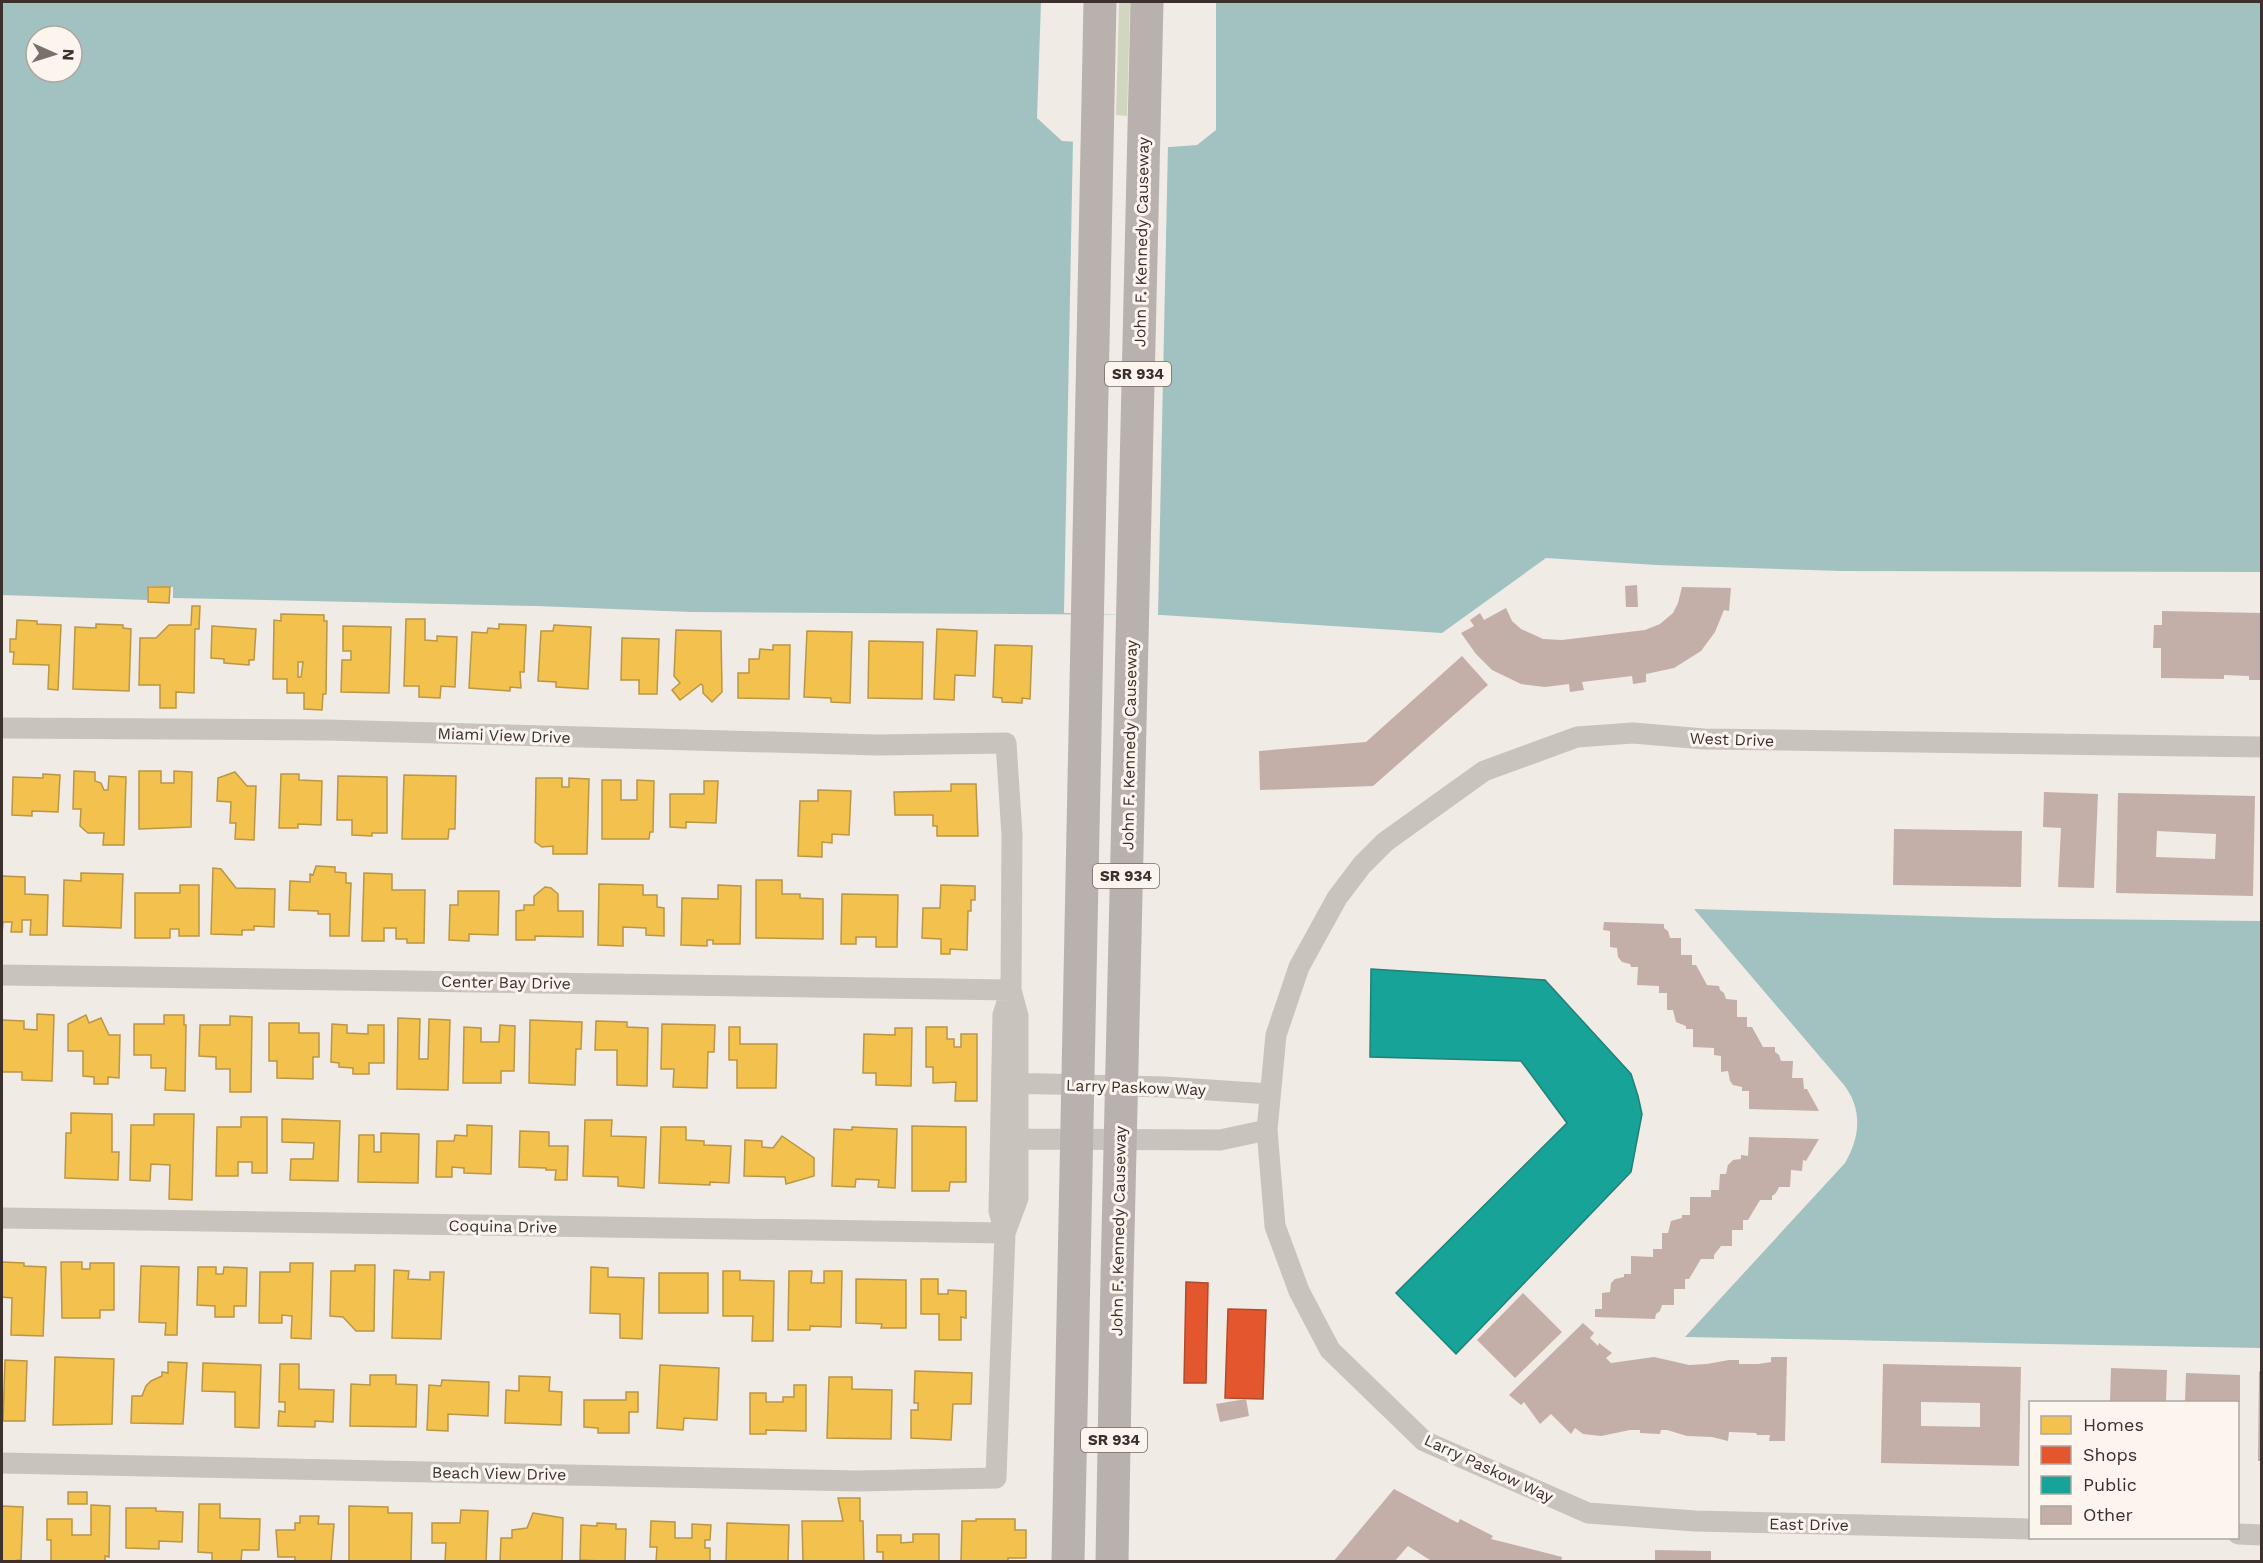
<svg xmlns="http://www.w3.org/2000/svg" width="2263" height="1563" font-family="'Work Sans',sans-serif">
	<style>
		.grass { fill: #d1d6bf }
		.water { fill: #a1c2c1; fill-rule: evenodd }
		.pier { fill: #f0ebe5 }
		.homes { fill: #f2c14e; stroke: #bb9644; stroke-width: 1.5; fill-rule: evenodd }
		.shops { fill: #e4572e; stroke: #b14b2d; stroke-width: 1.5 }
		.public { fill: #17a398; stroke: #228077; stroke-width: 1.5 }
		.building { fill: #c3afa7; fill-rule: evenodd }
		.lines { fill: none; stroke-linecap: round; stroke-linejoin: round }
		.street { stroke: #c9c3be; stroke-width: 21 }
		.primary { stroke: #b8b1ad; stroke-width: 33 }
		.labels { text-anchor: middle; stroke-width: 6; stroke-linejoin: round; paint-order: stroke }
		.shield { fill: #fbf5ee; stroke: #756b66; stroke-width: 1.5 }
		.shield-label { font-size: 15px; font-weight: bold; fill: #3b302b }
		.street-label { font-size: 16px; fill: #3b302b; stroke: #fbf5ee }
	</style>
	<rect width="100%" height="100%" fill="#f0ebe5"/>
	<path class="grass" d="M1119 2H1130L1127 116 1116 115Z"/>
	<path class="water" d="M2 2H1041L1037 118 1062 141 1170 147 1197 145 1216 130V2H2261V572L1842 571 1656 565 1546 558 1442 633 1161 615 691 612 536 606 173 598V587L148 586 147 600 2 595ZM36 36H72V72H36Z
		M1694 909 1996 918 2261 921V1348L1685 1337 1845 1163C1860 1137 1863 1110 1844 1085Z"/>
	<path class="pier" d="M1073 139 1168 144 1158 616 1064 613Z"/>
	<path class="homes" d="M148 587H170L169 603 148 602Z
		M192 606H200L199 629H195L194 693 176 692V708H160V685H139L140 638H156L169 625H191Z
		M281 614 324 615V621H327L326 694H323L322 710 304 709V693H287V679H273L274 620 281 621ZM298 662H303L301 677H298Z
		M406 619H425V640L437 641V636L457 637 455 687 441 686 440 698 419 697V686H404Z
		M17 620 37 621V624L61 625 58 690 48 689 49 665 13 664 14 652H10V639H16Z
		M96 624 123 625V628L131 629 129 691 73 689 75 627 96 628Z
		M499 624 526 625 524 672H520L521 688 510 687V691L469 688 472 632 487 633 488 628 499 629Z
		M554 625 591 627 588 689 556 687V682L538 681 541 631H553Z
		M212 626 256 629 254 660H249V665L224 663V659L211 658Z
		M343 626 391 627 389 693 341 692 342 660H351V651H343Z
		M937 629 977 631 975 676 955 675 954 700 934 699Z
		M676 630 721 631 722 692 712 702 703 693V686L701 684 680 700 672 690 680 683 674 676Z
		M807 631 852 632 850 703 831 702V698L804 697Z
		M622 638 659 639 657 694H639V680H621Z
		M869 641 923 642 922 699 868 698Z
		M773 645H790L789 699 738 698V673H749V659H759L760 649 773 650Z
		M995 645 1032 646 1030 699 1022 698V703L1002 702V698L993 697Z
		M74 771 95 772V781L101 783 104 790H108L109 776 126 777 124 845H103L104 833H88L80 826 81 809H73Z
		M139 771H161V783H174V771L192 772 191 827 139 829Z
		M235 772 247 786H256L254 840 235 839 236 823H230L231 802 217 801 218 778Z
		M43 774 60 775 58 812 32 811V816L12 815 13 777 43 778Z
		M281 774H299V780L322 781 321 825 298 824V828H279Z
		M404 775 456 776 455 829H449L448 839H402Z
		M338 776 387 777V833H372V836L352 835V820H337Z
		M536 778H562V787H569V778L589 779 587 854H553V846L542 847 535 842Z
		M602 780H621V800H637V780L654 781 653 832H650L649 839H602Z
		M704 781H718L716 823 686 822V828L670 827V794H704Z
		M951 784H976L978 836H937V826H933V815H895L894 792 951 791Z
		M818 790 851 791 849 835 832 834V843L822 842V857L798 856 800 801H818Z
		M316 866 335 867V872L346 873V883H351L349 936H330V914H318V911L289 910 290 881 310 882V874L313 875Z
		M213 868 221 869 236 888 275 889 274 927 254 926V930H242V935L211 934Z
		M81 873 123 874 121 928 63 926 64 880 81 881Z
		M364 873 392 874V890H425L424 943H407V939H396V928H384V941H362Z
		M2 876 25 877V894L48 895 47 935H30L31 920H22V932H11L12 922H3L2 934Z
		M756 880H782V894H800V898L823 899V939L756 938Z
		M599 884 643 885V895H657V907L664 908V936L646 935V928L623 927V946L598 945Z
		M180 885H199V936H179V929H170V938H135V893H180Z
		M718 885 741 886 740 944H713V940H707V946L681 945 682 898 718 899Z
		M941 885 975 886V900H971V911H968L967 950 950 949V954H941V939L922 938 923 908H940Z
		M545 887 551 888 558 894V911H583V937L535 936V940H516V911L524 910V905H534V896Z
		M458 891H499L498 935 469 934V941L449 940 450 905H458Z
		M842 894 898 895 897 947H876V937H856V944H841Z
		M37 1014 54 1015 52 1081 22 1080V1072H2V1020L24 1021V1029L37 1030Z
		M86 1015 89 1023 101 1018 109 1035H120L119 1078 108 1077V1084H94V1077L83 1076V1051H68V1024Z
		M164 1015H184V1025H186L185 1091 165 1090 166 1068H151V1055H134V1024H164Z
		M230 1016 252 1017 251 1092H230V1069H216V1057L199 1056 200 1025H230Z
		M398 1018 420 1019 419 1059H428L429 1019 450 1020 448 1090 397 1089Z
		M530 1020 582 1022 581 1049H576L575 1085 529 1083Z
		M596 1021 627 1022V1027L648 1028 647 1086 617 1085V1050H595Z
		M269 1023H299V1033H319V1057H313V1079L277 1078V1061H269Z
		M332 1024 347 1025V1033L368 1034V1025H384V1063H369V1074H353V1068L339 1067V1063L331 1062Z
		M662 1024 715 1025 714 1052H708L707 1088 673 1087 674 1069H661Z
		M500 1025 515 1026 514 1071H501V1083H463L464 1027 481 1028V1042H499Z
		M729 1027H740V1044H777L776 1088H737V1060H729Z
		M926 1027H947V1039H954V1047H961V1034H977V1101H955L956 1082 933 1083V1067H926Z
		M895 1028H912L911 1086 876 1085V1073H863L864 1034 895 1035Z
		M71 1113 112 1114V1152H119L118 1180 65 1178 66 1133H71Z
		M154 1114H194L192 1200 169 1199 170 1165 151 1164 150 1181 130 1180 131 1125H154Z
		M241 1117H267V1173H252V1162H238V1176H216L217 1127H241Z
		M282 1119 340 1121 338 1181 290 1180 291 1159H313L314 1143 282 1142Z
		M585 1120H612L611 1136 646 1137 644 1188 618 1186V1177L583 1176Z
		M467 1125 492 1126 491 1174 464 1173V1168L452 1167V1177H436L437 1141H454L455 1135 467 1136Z
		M912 1126 966 1127V1182H950L949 1191H912Z
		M661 1127H686V1140L704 1141V1145L731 1146 729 1183 710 1182V1185L659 1183Z
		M852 1127 897 1129 895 1188 878 1187 879 1180 856 1179 855 1187 832 1186 834 1129 852 1130Z
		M520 1131 549 1132V1146H568L567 1180H555L556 1170H546V1168L519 1167Z
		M381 1133 419 1134 418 1183 358 1182 359 1135H374V1152H381Z
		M782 1136 814 1158V1176L786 1184 785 1177 744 1176 745 1140 762 1141V1147L773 1148Z
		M2 1262 24 1263V1266L46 1267 43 1336 11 1335 12 1298 2 1297Z
		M61 1262H82V1269H90V1263H114V1310H100V1318H62Z
		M290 1263H313L311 1339 291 1338 292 1316 282 1315V1323H259L260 1272H290Z
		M355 1265H375L374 1331H356L343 1317 330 1316 331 1271H355Z
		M141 1266 179 1267 177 1335H165L166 1323 139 1322Z
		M198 1267H216V1274H223L224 1267 247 1268 246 1306H234V1317H215V1306L197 1305Z
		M591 1267 608 1268V1277L644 1278 642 1339 620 1338V1314L590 1313Z
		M394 1270 409 1271 408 1279 430 1280V1272H444L441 1339 392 1338Z
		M723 1271H740V1280L774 1281 773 1341H752L753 1316H723Z
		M789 1271H812L811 1283H824V1271H842L841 1327 810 1326V1330H788Z
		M659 1273H708V1313H659Z
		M856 1279 906 1280V1328H881L882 1324 856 1323Z
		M921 1279H938V1294H948V1290L966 1291V1318L961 1317V1340H939V1314H921Z
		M55 1357 114 1359 112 1424 53 1425Z
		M5 1360 27 1361 25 1421H3Z
		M168 1362 187 1363 183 1424 131 1423 132 1396H142L146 1386 151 1381 162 1376V1372L168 1373Z
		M203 1363 261 1365 259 1428 235 1427V1392L202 1391Z
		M280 1364H299V1389L334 1390 333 1422 315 1421V1427L278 1426 279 1411 285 1412V1402H279Z
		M660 1365 719 1368 717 1420 684 1418 683 1430 657 1428Z
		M915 1371 972 1373 971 1404H953L951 1440 911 1438V1410H918V1403H914Z
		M370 1375H396V1384L417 1385 416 1427 350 1426 351 1384 370 1385Z
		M519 1376 550 1377 549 1391 562 1392 561 1425 505 1423 506 1390 519 1391Z
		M829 1377H852V1389L892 1390 891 1439 827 1438Z
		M442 1380 489 1382 488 1416 448 1414V1431L427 1430 429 1385 441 1386Z
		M794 1385H806V1431L766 1430V1434H750V1393H766V1402H783V1397H794Z
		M626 1392H638V1412H629V1433H598V1428L584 1427V1400H626Z
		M68 1492H87V1504H68Z
		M838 1498H860V1521H863L864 1562H803L802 1521H843Z
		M199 1504H220V1518L260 1519 259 1550H242L241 1562H212V1553L198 1552Z
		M91 1505 110 1506 109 1557 105 1556V1562H51V1540H47V1519H72V1535H91Z
		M2 1506 23 1507 21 1560 2 1562Z
		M349 1506 388 1507V1513H412L411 1562H349Z
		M126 1508H156V1511L183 1512 182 1542 159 1541V1549L126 1548Z
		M461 1510 488 1511 486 1562H445L446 1543H432V1523H460Z
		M533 1513 563 1518 562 1562H500L501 1538H512V1530L527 1528Z
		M300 1516H319L318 1524H334L331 1562H295V1557H278L276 1530H295V1523H300Z
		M976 1519H1015V1530H1026V1558H1008V1562H961L962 1521H976Z
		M651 1521 675 1522V1538H692V1524L711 1525 710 1540H705V1548H710V1562H656L657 1547H650Z
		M597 1523 616 1524V1529H626L625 1562 580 1560 581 1525 597 1526Z
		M727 1523 789 1525 788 1562H726Z
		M913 1534H939V1562H883V1552H877V1535H901V1543L913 1542Z"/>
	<path class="shops" d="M1186 1282 1208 1283 1206 1383H1184Z
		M1228 1309 1266 1310 1263 1399 1225 1398Z"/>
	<path class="public" d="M1371 969 1545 980 1631 1074 1638 1096 1642 1114 1631 1172 1456 1354 1396 1293 1567 1123 1521 1061 1370 1057Z"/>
	<path class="building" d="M1637 585 1638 607H1626L1625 586Z
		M1682 587 1731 588 1729 611 1724 610 1715 632 1701 651 1674 668 1646 674V682L1633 684 1632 676 1582 682 1584 690 1570 692 1569 684 1545 687 1521 684 1492 670 1476 654 1461 633 1474 626 1470 620 1480 613 1484 620 1506 608 1512 621 1521 629 1543 639 1562 640 1645 630 1660 624 1673 613 1678 603Z
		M2162 611 2262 613V680H2249V676L2224 675V679L2161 678V648H2153L2154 625H2162Z
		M1462 656 1488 685 1373 786 1260 790 1259 751 1366 742Z
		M2044 792 2098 794 2094 888 2058 887 2061 828 2043 827Z
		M2118 793 2255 796 2253 896 2116 893ZM2157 831 2216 834 2215 859 2156 857Z
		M1894 829 2022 831 2021 887 1893 885Z
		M1604 922 1664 924V928L1668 931 1670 938H1681V955H1692V965H1696L1707 985 1719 986 1720 990 1724 993 1726 999 1737 1000V1017H1747V1027H1752L1763 1047H1775V1052L1779 1055 1781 1061H1793L1792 1078H1803L1804 1089H1807L1819 1111 1749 1109V1091H1742V1087L1733 1085 1730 1081 1728 1071 1721 1072V1056L1714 1055V1048L1693 1047V1029H1686V1026L1676 1022 1673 1010H1667V993H1659V986L1637 985 1638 967H1631L1630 964 1622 962 1618 957 1617 948 1610 947V931L1603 930Z
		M1749 1137 1819 1139 1806 1161 1803 1160 1802 1171 1791 1170 1790 1187H1779L1776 1193 1772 1196V1200H1760L1748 1220H1743V1230H1732V1246H1721L1714 1255V1259H1701L1689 1279H1685V1289H1674V1305H1662L1660 1311 1656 1314 1655 1319 1595 1317V1309H1602V1293L1610 1292 1611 1283 1615 1279 1624 1277V1274H1631V1256L1653 1257V1249H1662V1233H1668L1671 1221 1682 1218V1215H1690V1197H1711V1190H1719L1720 1174H1726L1728 1165 1733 1160 1741 1159V1155L1748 1156Z
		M1523 1293 1562 1332 1515 1378 1477 1340Z
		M1583 1323 1594 1333 1590 1338 1598 1346 1599 1343 1612 1353 1606 1358 1611 1363 1654 1357 1689 1365 1707 1364 1729 1360H1739V1364H1758L1771 1362V1357H1787L1785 1441H1769L1770 1435H1757L1756 1433 1729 1432 1728 1441 1712 1437 1687 1436 1667 1430H1661L1660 1434 1640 1433V1430H1630L1601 1436 1583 1434 1575 1428 1571 1434 1551 1414 1540 1424 1524 1402 1521 1405 1509 1395Z
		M1883 1364 2021 1367 2019 1466 1881 1463ZM1921 1402 1980 1403V1427L1921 1426Z
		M2111 1368 2167 1370 2166 1402H2110Z
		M2259 1371 2262 1372V1461H2258Z
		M2186 1373 2240 1375V1402H2185Z
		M1246 1399 1249 1416 1220 1422 1216 1404Z
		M1394 1489 1458 1523 1460 1519 1493 1536 1491 1539 1562 1557 1561 1562H1433L1408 1546 1394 1562H1333Z
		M1655 1550 1711 1551V1562H1655Z"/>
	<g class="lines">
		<path class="street" d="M2 728 327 730 878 745 1006 743 1012 835 1011 990 1018 1016V1198L1005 1233
			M2 975 1011 990
			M1004 1083 1164 1087 1270 1094
			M1005 1139 1220 1140 1267 1130
			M2 1218 1005 1233
			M2 1463 859 1481 996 1478 1005 1233 999 1211 1003 1015 1011 990
			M2030 1529 1695 1521 1588 1513 1424 1441 1330 1350 1299 1291 1275 1226 1267 1130 1276 1035 1299 967 1337 898 1362 865 1385 842 1484 771 1577 737 1633 733 1704 739 2262 747
			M2238 1534 2262 1535"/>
		<path class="primary" d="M1068 1562 1100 2
			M1112 1562 1117 1277 1147 2"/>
	</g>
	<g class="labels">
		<g class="shield">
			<rect x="1105" y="362" width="66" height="24" rx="4.5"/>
			<rect x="1093" y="864" width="66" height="24" rx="4.5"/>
			<rect x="1081" y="1428" width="66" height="24" rx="4.5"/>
		</g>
		<g class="shield-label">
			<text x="1138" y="379">SR 934</text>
			<text x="1126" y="881">SR 934</text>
			<text x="1114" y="1445">SR 934</text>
		</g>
		<g class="street-label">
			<text transform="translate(1141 242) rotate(-89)" y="6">John F. Kennedy Causeway</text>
			<text transform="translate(504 735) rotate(2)" y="6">Miami View Drive</text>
			<text transform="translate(1732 739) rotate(2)" y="6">West Drive</text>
			<text transform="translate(1129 745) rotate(-89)" y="6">John F. Kennedy Causeway</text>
			<text transform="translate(506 982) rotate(1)" y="6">Center Bay Drive</text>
			<text transform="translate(1136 1087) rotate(2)" y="6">Larry Paskow Way</text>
			<text transform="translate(503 1226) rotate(1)" y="6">Coquina Drive</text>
			<text transform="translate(1118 1231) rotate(-89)" y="6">John F. Kennedy Causeway</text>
			<text transform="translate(1489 1468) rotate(25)" y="6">Larry Paskow Way</text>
			<text transform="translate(499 1473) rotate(1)" y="6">Beach View Drive</text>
			<text transform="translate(1809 1524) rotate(1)" y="6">East Drive</text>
		</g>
	</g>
	<rect width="2263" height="1563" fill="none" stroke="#3b302b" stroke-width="6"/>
	<rect x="2029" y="1401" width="210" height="138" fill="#fbf5ee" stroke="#aea6a0" stroke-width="1.5"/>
	<rect x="2041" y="1416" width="30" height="18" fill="#f2c14e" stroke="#aea6a0" stroke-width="1.5"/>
	<text x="2083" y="1431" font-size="18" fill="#3b302b">Homes</text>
	<rect x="2041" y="1446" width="30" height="18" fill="#e4572e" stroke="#aea6a0" stroke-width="1.5"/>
	<text x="2083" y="1461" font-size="18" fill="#3b302b">Shops</text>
	<rect x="2041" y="1476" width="30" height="18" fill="#17a398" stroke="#aea6a0" stroke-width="1.5"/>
	<text x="2083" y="1491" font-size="18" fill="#3b302b">Public</text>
	<rect x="2041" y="1506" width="30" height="18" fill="#c3afa7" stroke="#aea6a0" stroke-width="1.5"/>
	<text x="2083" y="1521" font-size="18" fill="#3b302b">Other</text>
	<g transform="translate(54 54) rotate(93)"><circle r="28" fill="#fbf5ee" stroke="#aea6a0" stroke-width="1.5"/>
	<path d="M0-4.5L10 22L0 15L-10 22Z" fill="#7a716c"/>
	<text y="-9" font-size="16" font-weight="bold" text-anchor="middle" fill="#3b302b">N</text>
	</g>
</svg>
